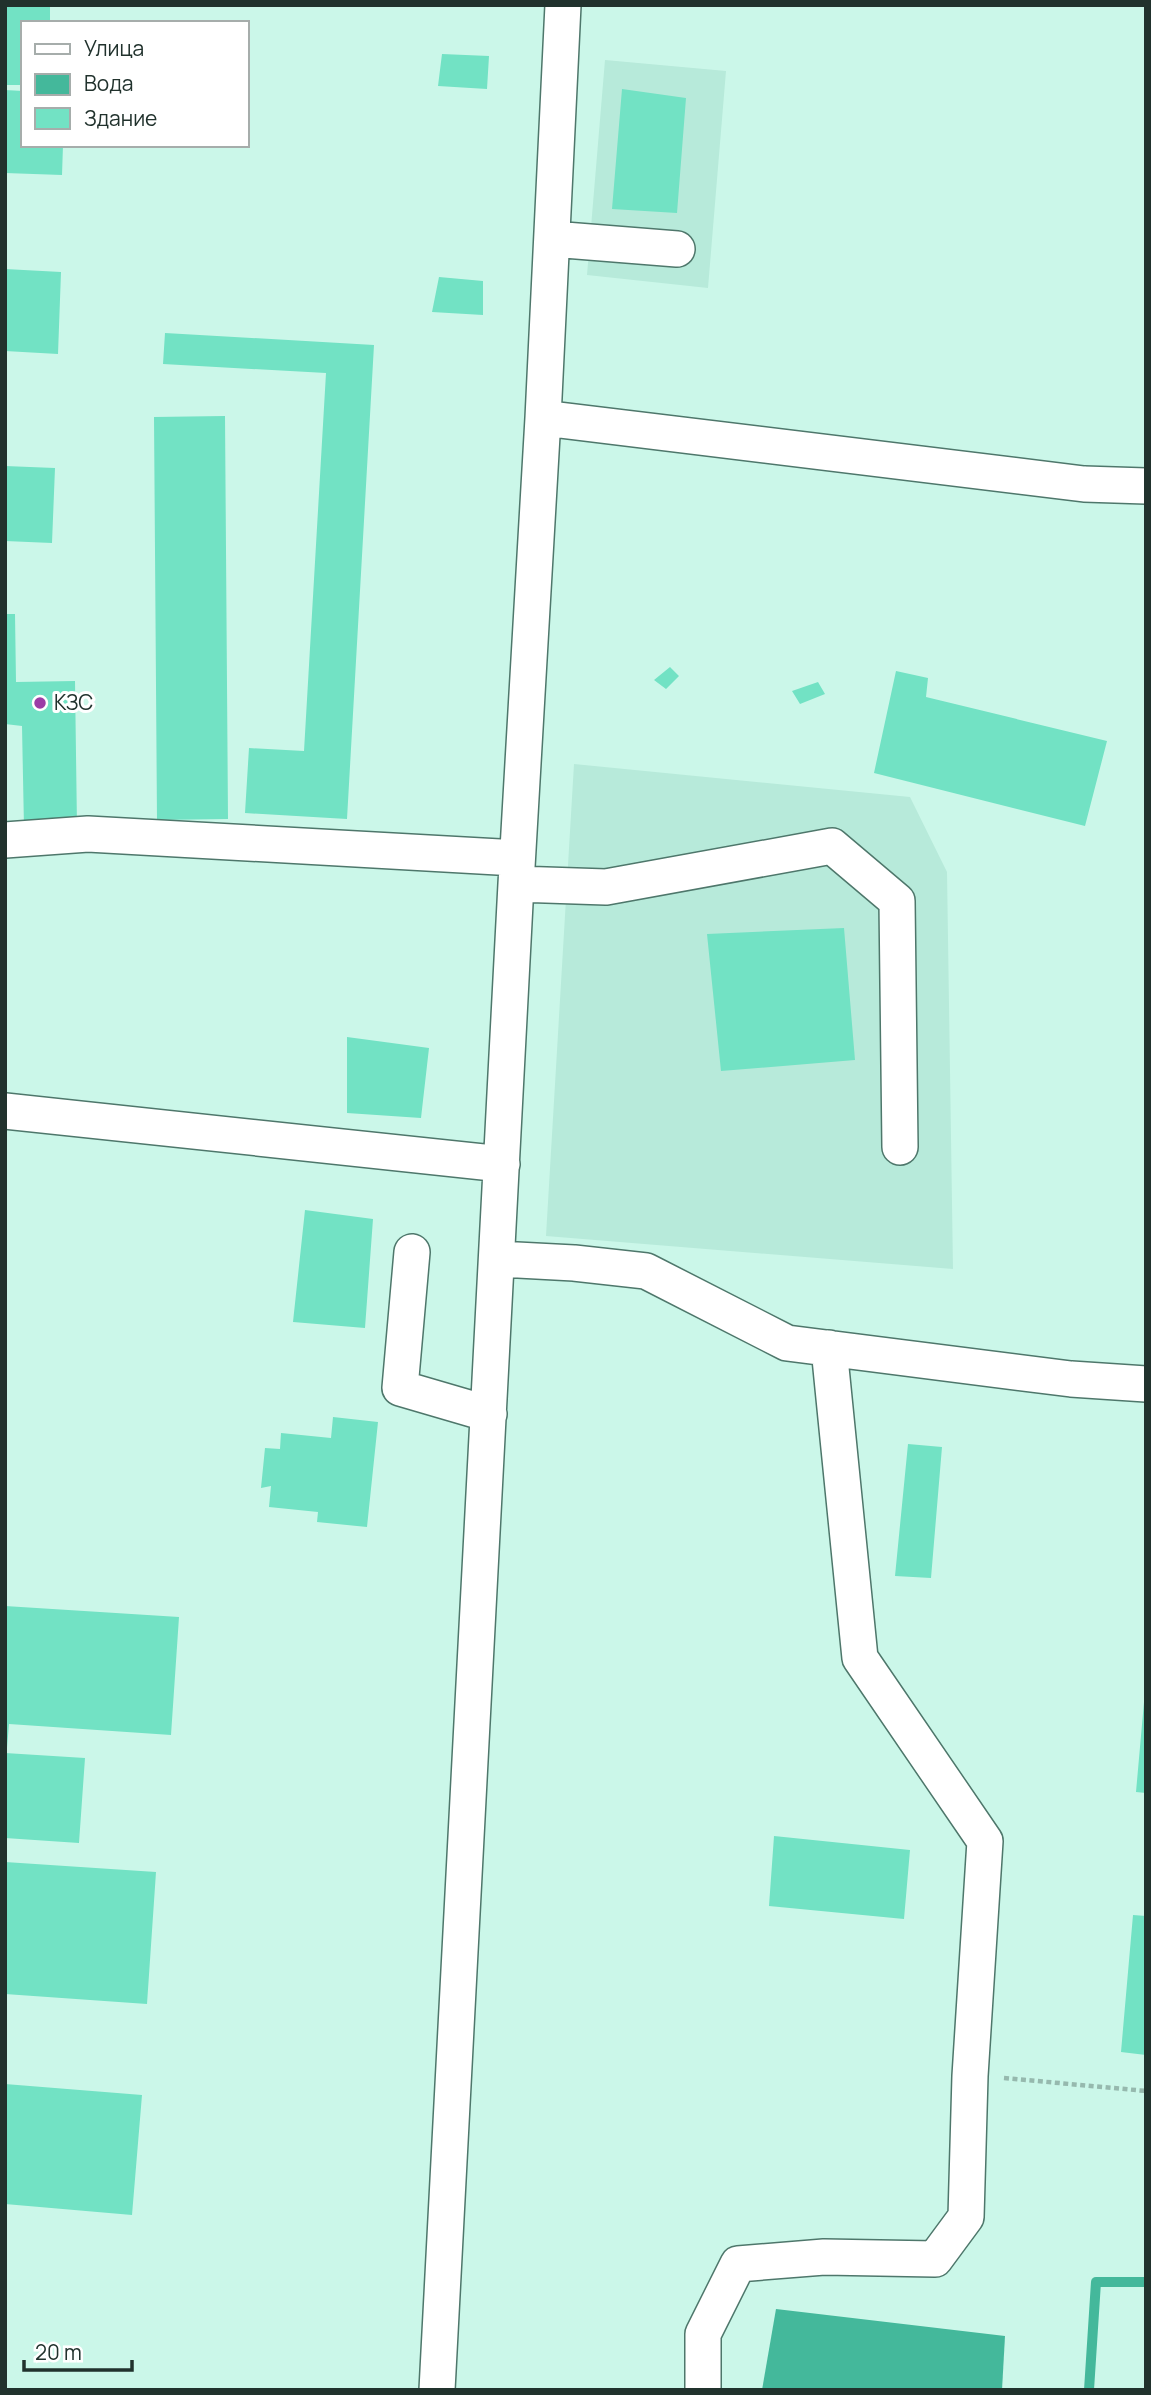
<svg xmlns="http://www.w3.org/2000/svg" width="1151" height="2395" font-family="Manrope,sans-serif">
	<style>
		.built { fill: #b7eada }
		.water { fill: #44b89b }
		.lines { fill: none; stroke-linecap: round; stroke-linejoin: round }
		.stream { stroke: #44b89b; stroke-width: 10 }
		.building { fill: #72e2c4 }
		.minor-casing { stroke: #4e776b; stroke-width: 38 }
		.path { stroke: #96b9ae; stroke-width: 4.5; stroke-dasharray: 5 3.5; stroke-linecap: butt }
		.minor { stroke: #fff; stroke-width: 35 }
		.poi-dot { fill: #9b3da6; stroke: #fff; stroke-width: 2.5 }
		.labels { text-anchor: middle; stroke-width: 6; stroke-linejoin: round; paint-order: stroke }
		.poi-label { font-size: 21px; fill: #21322d; stroke: #fff; text-anchor: start }
	</style>
	<rect width="100%" height="100%" fill="#cbf7e9"/>
	<path class="built" d="M605 60 726 71 708 288 587 275Z
		M574 764 910 797 947 872 953 1269 546 1236Z"/>
	<path class="water" d="M776 2309 1005 2336 1002 2390H762Z"/>
	<g class="lines">
		<path class="stream" d="M1089 2390 1096 2282H1146"/>
	</g>
	<path class="building" d="M5 5H50V23H23V85H5Z
		M442 54 489 56 487 89 438 86Z
		M622 89 686 98 677 213 612 209Z
		M5 90 23 91V145H63L62 175 5 173Z
		M5 269 61 272 58 354 5 351Z
		M439 277 483 281V315L432 312Z
		M165 333 374 345 347 819 245 813 249 748 304 751 326 373 163 364Z
		M225 416 228 819 157 820 154 417Z
		M5 466 55 468 52 543 5 541Z
		M5 614H15L16 682 75 681 77 827 24 828 22 726 5 724Z
		M670 667 679 676 666 689 654 680Z
		M896 671 928 678 926 697 1107 741 1085 826 874 773Z
		M818 682 825 694 800 704 792 691Z
		M844 928 855 1060 721 1071 707 934Z
		M347 1037 429 1048 421 1118 347 1113Z
		M305 1210 373 1219 365 1328 293 1322Z
		M333 1417 378 1422 367 1527 317 1522 318 1512 269 1507 271 1486 261 1488 265 1448 280 1449 281 1433 331 1438Z
		M908 1444 942 1447 931 1578 895 1576Z
		M5 1606 179 1617 171 1735 9 1724 7 1748H5Z
		M1144 1702H1146V1793L1136 1792Z
		M5 1753 85 1758 79 1843 5 1838Z
		M774 1836 910 1850 904 1919 769 1906Z
		M5 1862 156 1872 147 2004 5 1994Z
		M1133 1915 1146 1916V2055L1121 2052Z
		M5 2084 142 2095 132 2215 5 2204Z"/>
	<g class="lines">
		<g class="minor-casing">
			<path id="minor" d="M552 239 677 249
				M543 418 1084 484 1146 486
				M5 840 88 834 517 858
				M516 884 606 887 832 846 897 901 900 1147
				M5 1111 502 1164
				M412 1252 400 1388 489 1414
				M497 1259 574 1263 646 1271 787 1343 1071 1379 1146 1384
				M437 2390 516 884 543 418 563 5
				M703 2390V2334L738 2264 824 2257 935 2259 966 2217 970 2076 985 1841 860 1658 829 1348"/>
		</g>
		<path class="path" d="M1004 2078 1146 2091"/>
		<use href="#minor" class="minor"/>
	</g>
	<circle class="poi-dot" cx="40" cy="703" r="7"/>
	<g class="labels">
		<g class="poi-label">
			<text x="54" y="710">КЗС</text>
		</g>
	</g>
	<rect width="1151" height="2395" fill="none" stroke="#21322d" stroke-width="14"/>
	<rect x="21" y="21" width="228" height="126" fill="#ffffff" stroke="#a6adab" stroke-width="2"/>
	<rect x="35" y="44" width="35" height="10" fill="#ffffff" stroke="#a6adab" stroke-width="2"/>
	<text x="84" y="56" font-size="21" fill="#21322d">Улица</text>
	<rect x="35" y="74" width="35" height="21" fill="#44b89b" stroke="#a6adab" stroke-width="2"/>
	<text x="84" y="91" font-size="21" fill="#21322d">Вода</text>
	<rect x="35" y="108" width="35" height="21" fill="#72e2c4" stroke="#a6adab" stroke-width="2"/>
	<text x="84" y="126" font-size="21" fill="#21322d">Здание</text>
	<path d="M24 2360v10h108v-10" fill="none" stroke="#21322d" stroke-width="3.5"/>
	<text x="35" y="2360" font-size="21" fill="#21322d" stroke="#ffffff" stroke-width="5" paint-order="stroke">20 m</text>
</svg>
